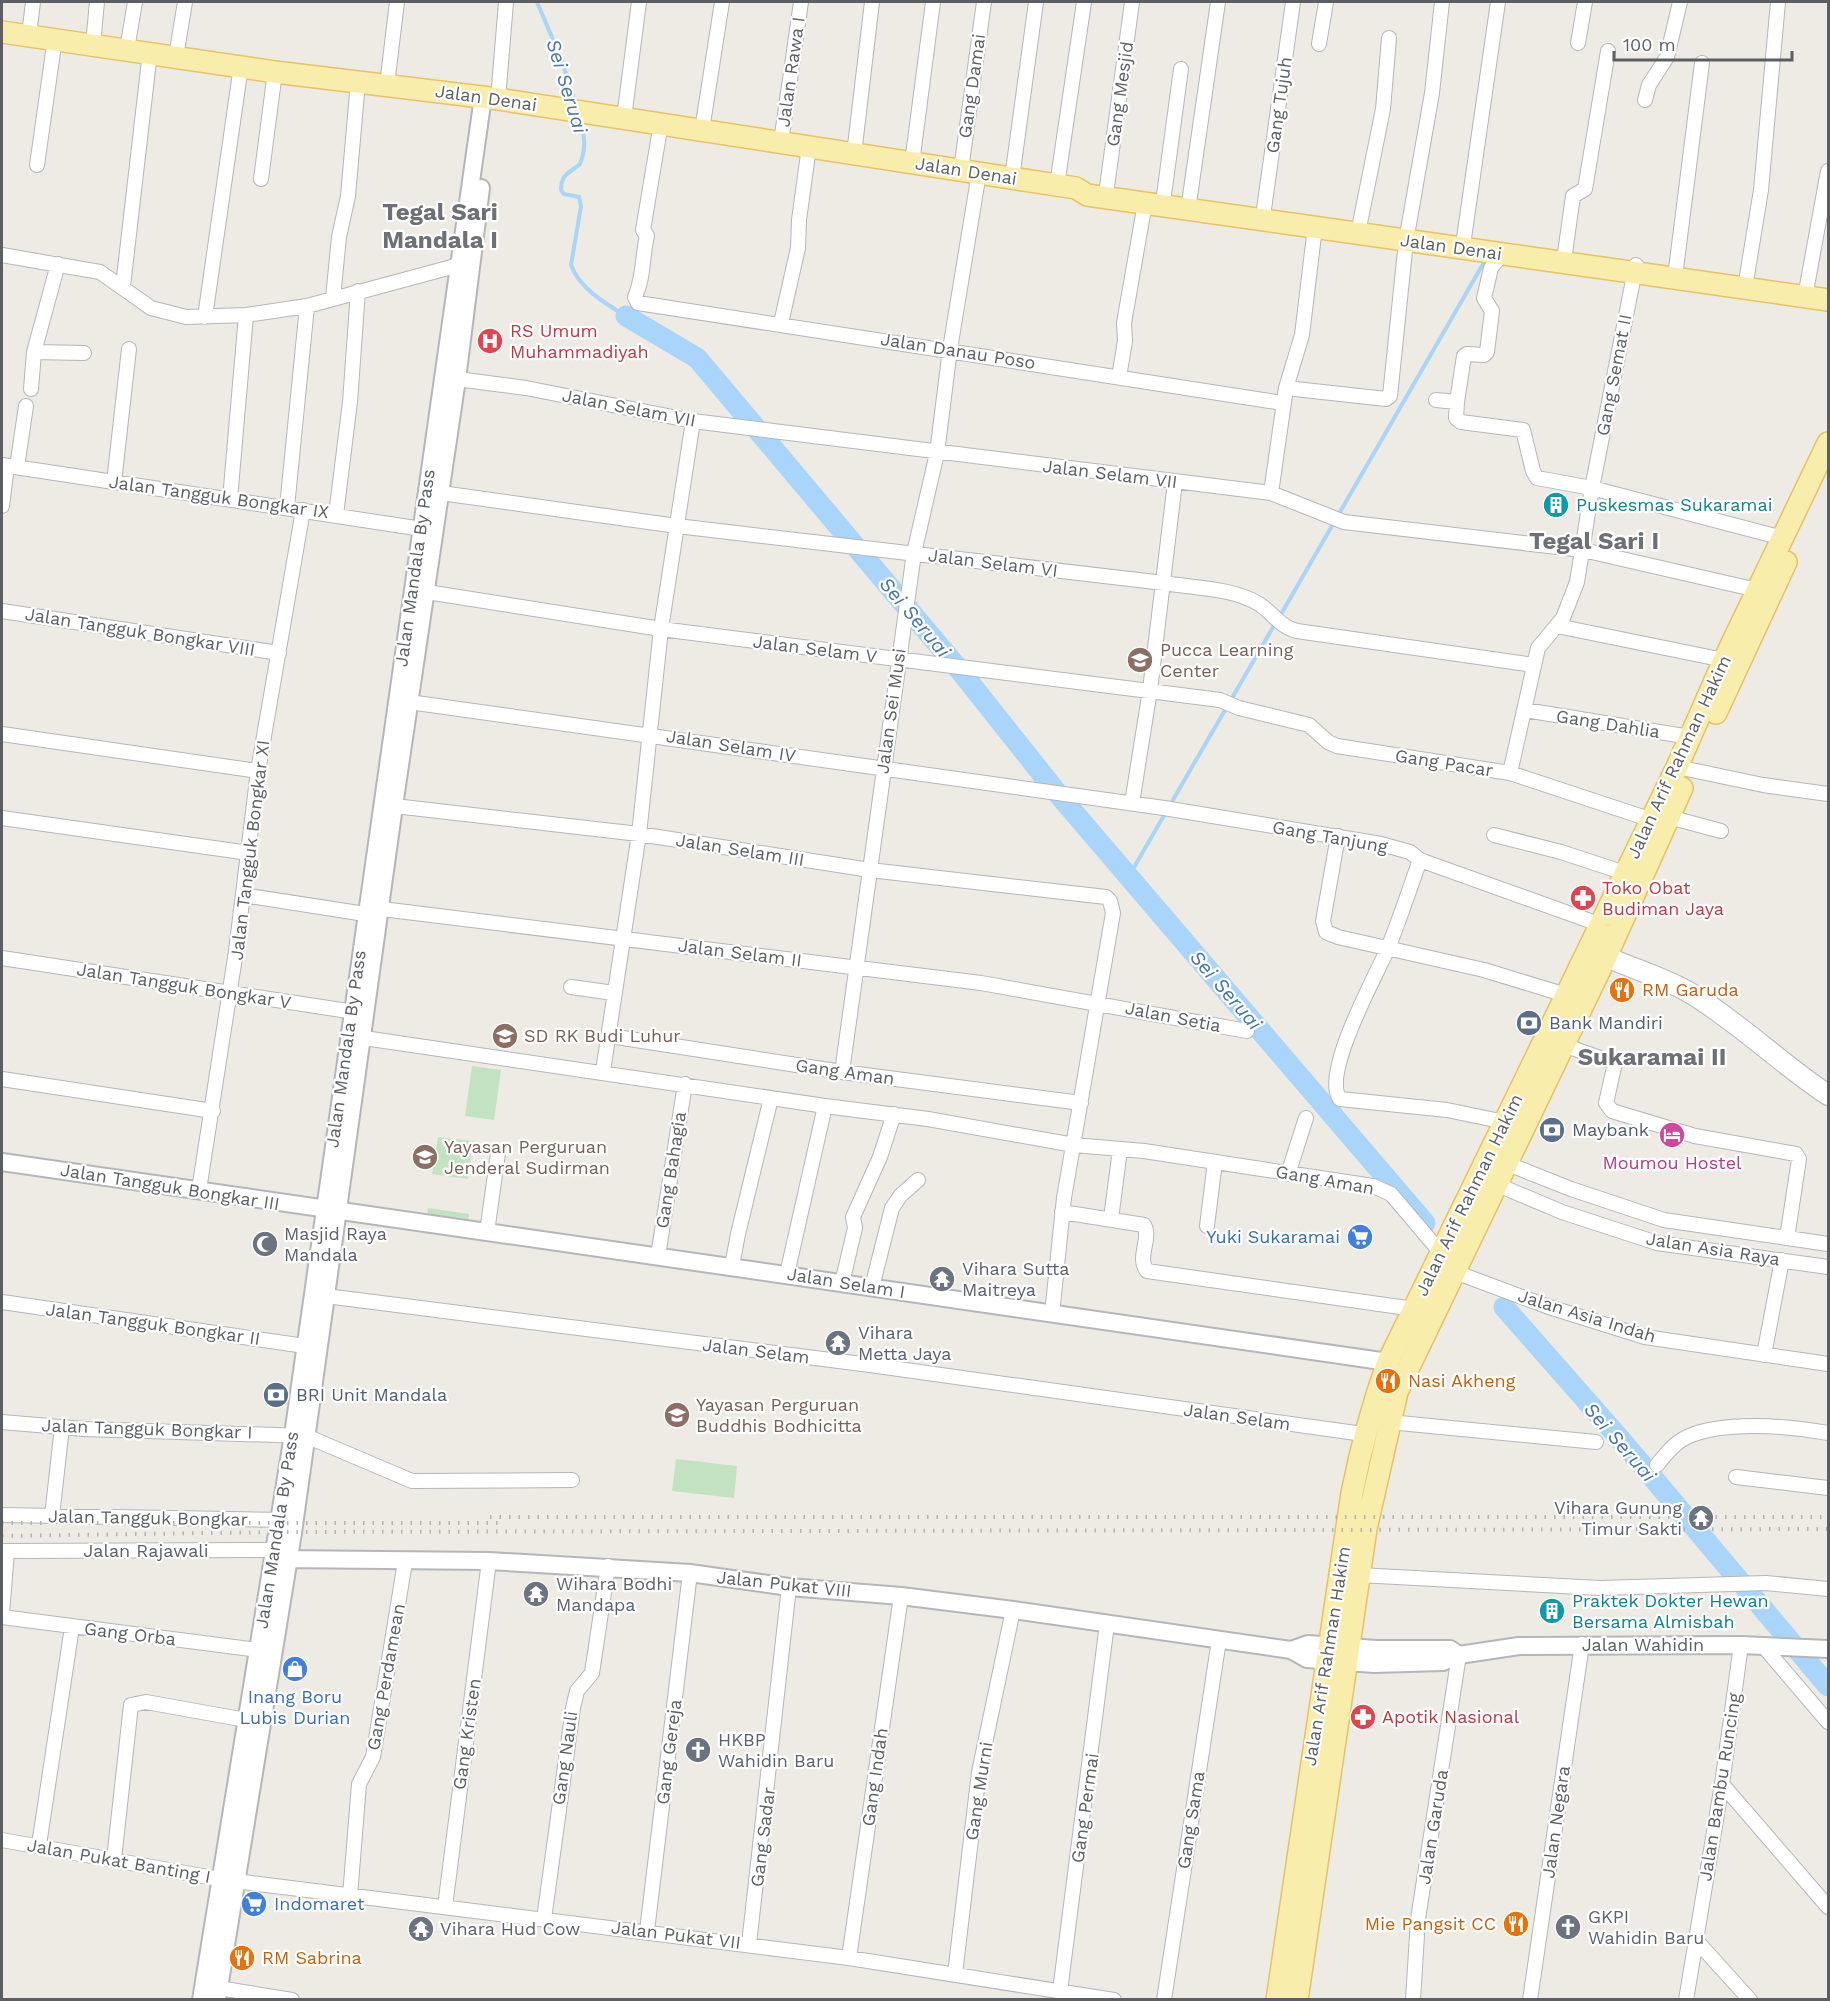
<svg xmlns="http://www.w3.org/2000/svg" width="1830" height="2001" font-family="'Work Sans',sans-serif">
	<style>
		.green { fill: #c1e3c2 }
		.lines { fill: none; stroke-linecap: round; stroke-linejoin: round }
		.stream { stroke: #a8d5f9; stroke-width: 4 }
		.river { stroke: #a8d5f9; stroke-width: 21 }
		.minor-casing { stroke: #b4b6ba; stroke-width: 16 }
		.tertiary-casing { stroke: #b4b6ba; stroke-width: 20 }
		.secondary-casing { stroke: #b5b8bd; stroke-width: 22 }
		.primary-casing { stroke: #e7c262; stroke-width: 24 }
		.minor { stroke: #fff; stroke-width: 14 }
		.tertiary { stroke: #fff; stroke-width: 16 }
		.secondary { stroke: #fff; stroke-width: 20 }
		.primary { stroke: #f9edac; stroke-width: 21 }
		.rail { stroke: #b2b3b3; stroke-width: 4; stroke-dasharray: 1.5 8; stroke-linecap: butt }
		.labels { text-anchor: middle; stroke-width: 4.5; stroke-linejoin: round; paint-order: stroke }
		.street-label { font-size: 18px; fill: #5b5f63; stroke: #fff }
		.health-label { font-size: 18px; fill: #be3a42; stroke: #fff; text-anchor: start }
		.culture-label { font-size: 18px; fill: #0d838f; stroke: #fff; text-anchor: start }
		.education-label { font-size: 18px; fill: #785e54; stroke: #fff; text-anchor: start }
		.food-label { font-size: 18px; fill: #c56008; stroke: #fff; text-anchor: start }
		.service-label { font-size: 18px; fill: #4e5e75; stroke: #fff; text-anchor: start }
		.hotel-label { font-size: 18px; fill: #b23c85; stroke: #fff }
		.worship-label { font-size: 18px; fill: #5b616d; stroke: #fff; text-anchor: start }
		.shop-label { font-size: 18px; fill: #366cbe; stroke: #fff; text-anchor: end }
		.water-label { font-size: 20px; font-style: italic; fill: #4676a9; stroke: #fff }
		.district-label { font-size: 24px; font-weight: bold; fill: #6d7175; stroke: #fff }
	</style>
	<rect width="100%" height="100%" fill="#edebe3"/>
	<path class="green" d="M472 1066 501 1070 494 1120 465 1116Z
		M438 1137 473 1141 468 1179 432 1174Z
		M428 1208 469 1214 468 1223 427 1217Z
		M676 1459 737 1466 734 1498 672 1491Z"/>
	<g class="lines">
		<path class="stream" d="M537 2 562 61 576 105
			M580 118C584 134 587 147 580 164 570 173 561 173 561 190L564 194 579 197 581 206 571 265C579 288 606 304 626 316
			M1280 616 1483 264
			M1170 805 1276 622
			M1129 876 1166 812"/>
		<path class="river" d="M626 316 697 358 962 673 1058 794 1425 1223
			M1504 1307 1621 1440 1828 1686"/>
		<g class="minor-casing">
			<path id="minor" d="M29 35 33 2
				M1578 43 1585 2
				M93 44 97 2
				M1319 44 1326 2
				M127 49 135 2
				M176 57 185 2
				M387 85 397 2
				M498 99 506 2
				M1645 100 1649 85 1667 57 1680 2
				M624 118 639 2
				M661 123 643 230 647 236C642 257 644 277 635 297L638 303 1283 403
				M702 130 722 2
				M781 142 801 2
				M854 154 872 2
				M912 163 933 2
				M37 165 55 38
				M961 170 984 2
				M1012 178 1036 2
				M261 179 275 72
				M1057 185 1084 2
				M1107 187 1132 2
				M1164 195 1181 69
				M1264 209 1293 2
				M1188 210 1218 2
				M1360 223 1383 109 1389 38
				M1464 238 1498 2
				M1565 253 1573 196 1585 189 1608 51
				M2 255 100 272 151 308 186 317 246 315 307 306 459 265
				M1676 269 1702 63
				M123 286 150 52
				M1745 288 1761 190 1778 2
				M1805 297 1828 171
				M333 298 339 237 348 196 358 82
				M205 317 241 66
				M781 323 798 248 799 220 809 147
				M34 352 84 353
				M1119 377 1125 341 1124 323 1145 203
				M457 379 526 388 693 421 1271 493 1344 522 1583 550 1757 590
				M1286 388 1386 399 1390 396 1406 241 1432 93 1442 2
				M31 389 34 352 58 264
				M1436 400 1457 402 1456 418 1461 422 1523 430 1533 471 1537 478 1592 488 1783 538
				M1457 402 1464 356 1467 354 1484 355 1487 352 1492 311 1484 298 1491 268 1502 254
				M2 465 429 530
				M17 467 26 406
				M114 482 129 349
				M441 493 677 526 1164 583C1194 588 1233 588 1259 604 1273 613 1280 627 1297 631L1534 665
				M1271 493 1286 388 1302 335 1315 227
				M230 499 246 315
				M2 506 7 466
				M287 507 307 306
				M336 515 350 402 358 291
				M427 592 661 629 1220 700 1239 708 1309 725 1328 742 1337 746 1510 773 1652 820
				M2 611 279 653
				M1557 626 1724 660
				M402 701 1164 808 1381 844 1410 852 1420 860 1607 927
				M1525 710 1690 737
				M2 734 258 771
				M1677 767 1763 785 1828 794
				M1510 773 1538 648 1563 618 1577 582 1592 488 1636 265
				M1132 803 1150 690 1175 482
				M386 805 639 834 870 870 1106 897 1110 901 1113 913 1064 1198 1052 1314
				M1669 817 1721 831
				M2 818 249 853
				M1494 835 1561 852 1625 873
				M1338 836 1323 921 1326 932 1338 937 1484 970 1566 995
				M1420 860C1409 890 1400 919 1388 948 1376 976 1321 1074 1340 1099L1447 1110 1505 1122
				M243 895 365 914 382 909 981 983 1247 1031
				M2 958 361 1013
				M571 987 614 993
				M610 1036 842 1072 1081 1103
				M364 1038 825 1106 928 1119 1074 1145 1144 1151 1373 1186 1391 1194 1397 1201 1442 1254
				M1563 1045 1615 1063 1606 1103 1612 1111 1695 1136 1796 1154 1799 1159 1787 1238
				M603 1071 639 834 661 629 693 421
				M842 1072 914 553 937 453 950 349 979 173
				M2 1079 213 1111
				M1508 1164 1571 1189 1664 1220 1828 1244
				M1288 1174 1306 1118
				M1498 1185 1562 1212 1657 1243 1828 1267
				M199 1190 236 951 258 771 303 510
				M1062 1212 1144 1225C1152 1239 1136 1257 1147 1271L1414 1309
				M1111 1219 1120 1149
				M1207 1226 1215 1162
				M487 1232 498 1153
				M658 1256 685 1084
				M732 1266 738 1234 771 1098
				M1455 1272 1549 1307 1645 1337 1828 1364
				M787 1274 825 1106
				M842 1283 855 1228 853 1217 880 1157 894 1114
				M872 1287 892 1208 901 1195 918 1180
				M326 1296 870 1365 1363 1434
				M2 1302 305 1346
				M1764 1355 1782 1260
				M2 1422 84 1429 306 1436 412 1481 572 1480
				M1389 1422 1596 1442
				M1657 1465C1666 1454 1674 1443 1687 1437 1724 1420 1789 1426 1828 1433
				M1736 1477 1828 1488
				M2 1515 287 1520
				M52 1516 62 1427
				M2 1551 284 1550
				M1359 1575 1600 1588 1766 1583 1828 1589
				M2 1614 7 1551
				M2 1617 258 1650
				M1764 1647 1828 1722
				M1722 1784 1828 1907
				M2 1840 219 1879 849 1958 1114 2000
				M39 1845 72 1627
				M114 1859 131 1705 146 1702 246 1720
				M350 1896 359 1784 373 1757 405 1562
				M445 1907 489 1561
				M544 1919 573 1708 577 1691 592 1673 608 1566
				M647 1931 690 1573
				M1695 1939 1750 2000
				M749 1944 789 1587
				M849 1958 901 1596
				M955 1974 979 1772 1013 1610
				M219 1988 292 2000
				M1060 1991 1107 1624
				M1164 2000 1219 1640
				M1413 2000 1418 1919 1459 1655
				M1530 2000 1582 1644
				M1686 2000 1722 1784 1741 1645"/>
		</g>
		<g class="tertiary-casing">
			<path id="tertiary" d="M2 1162 1388 1362
				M280 1559 489 1561 690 1573 789 1587 901 1596 1013 1610 1291 1650 1307 1659 1374 1664 1443 1662 1459 1655 1519 1646 1741 1645 1828 1649
				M1291 1650 1308 1644 1376 1649H1450L1459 1655
				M201 2000 293 1435 483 97
				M217 2000 293 1533 394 806 457 379 481 188"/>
		</g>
		<g class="secondary-casing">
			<path id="secondary" d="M1592 950C1624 967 1661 975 1692 994 1741 1024 1781 1064 1828 1095"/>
		</g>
		<g class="primary-casing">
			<path id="primary" d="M2 32 275 72 498 99 1076 188 1087 195 1828 300
				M1716 713 1786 562
				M1277 2000 1352 1493C1361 1448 1372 1406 1388 1362L1677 767 1724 660 1828 443
				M1297 2000 1366 1529 1397 1392 1606 957 1682 788"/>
		</g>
		<use href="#minor" class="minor"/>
		<use href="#tertiary" class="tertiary"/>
		<use href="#secondary" class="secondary"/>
		<use href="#primary" class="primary"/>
		<path class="rail" d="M490 1517H1828
			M2 1523H499
			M2 1536 278 1532 1828 1529"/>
	</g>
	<defs>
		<g id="hospital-disc" transform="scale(1.35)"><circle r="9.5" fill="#e0444e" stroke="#fff"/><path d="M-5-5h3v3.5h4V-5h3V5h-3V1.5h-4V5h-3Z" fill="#fff"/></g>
		<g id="building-disc" transform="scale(1.35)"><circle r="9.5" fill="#0f9aa8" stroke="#fff"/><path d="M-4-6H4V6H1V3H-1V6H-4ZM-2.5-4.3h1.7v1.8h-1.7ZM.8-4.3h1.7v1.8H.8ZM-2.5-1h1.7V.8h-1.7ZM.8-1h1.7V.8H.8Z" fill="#fff"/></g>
		<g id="school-disc" transform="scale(1.35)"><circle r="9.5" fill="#8d6e63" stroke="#fff"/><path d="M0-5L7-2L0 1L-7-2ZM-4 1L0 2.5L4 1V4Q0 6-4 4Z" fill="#fff"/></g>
		<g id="pharmacy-disc" transform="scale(1.35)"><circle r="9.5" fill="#e0444e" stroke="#fff"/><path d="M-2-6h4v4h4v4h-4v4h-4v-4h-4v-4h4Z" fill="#fff"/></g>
		<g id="restaurant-disc" transform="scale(1.35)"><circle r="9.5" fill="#e8710a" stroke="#fff"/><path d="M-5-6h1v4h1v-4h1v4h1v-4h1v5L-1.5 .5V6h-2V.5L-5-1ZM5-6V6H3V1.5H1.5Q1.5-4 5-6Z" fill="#fff"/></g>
		<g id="bank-disc" transform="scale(1.35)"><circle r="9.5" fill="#5c6f8a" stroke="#fff"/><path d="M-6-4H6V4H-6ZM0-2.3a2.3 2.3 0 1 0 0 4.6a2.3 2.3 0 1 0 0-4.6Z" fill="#fff"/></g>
		<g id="hotel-disc" transform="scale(1.35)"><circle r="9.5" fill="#d1479c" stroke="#fff"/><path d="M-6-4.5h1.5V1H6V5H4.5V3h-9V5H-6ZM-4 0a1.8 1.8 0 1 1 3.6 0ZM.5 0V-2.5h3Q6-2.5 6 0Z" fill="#fff"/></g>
		<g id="supermarket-disc" transform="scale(1.35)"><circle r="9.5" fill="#3f7fe0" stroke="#fff"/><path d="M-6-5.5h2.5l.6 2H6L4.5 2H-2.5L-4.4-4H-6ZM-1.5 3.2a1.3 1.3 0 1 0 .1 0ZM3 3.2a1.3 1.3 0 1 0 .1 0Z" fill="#fff"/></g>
		<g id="mosque-disc" transform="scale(1.35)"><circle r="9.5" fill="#6b7280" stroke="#fff"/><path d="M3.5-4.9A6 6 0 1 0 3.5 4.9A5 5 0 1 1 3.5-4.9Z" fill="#fff"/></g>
		<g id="temple-disc" transform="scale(1.35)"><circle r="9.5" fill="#6b7280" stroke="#fff"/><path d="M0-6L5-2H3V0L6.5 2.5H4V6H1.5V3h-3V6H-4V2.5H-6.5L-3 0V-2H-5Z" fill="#fff"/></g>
		<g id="shop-disc" transform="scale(1.35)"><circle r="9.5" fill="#3f7fe0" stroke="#fff"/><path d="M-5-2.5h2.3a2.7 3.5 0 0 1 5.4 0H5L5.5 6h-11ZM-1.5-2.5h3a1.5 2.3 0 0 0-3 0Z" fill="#fff"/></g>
		<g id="church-disc" transform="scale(1.35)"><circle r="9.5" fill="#6b7280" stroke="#fff"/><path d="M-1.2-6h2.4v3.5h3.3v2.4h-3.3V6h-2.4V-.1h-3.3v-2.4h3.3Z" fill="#fff"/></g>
	</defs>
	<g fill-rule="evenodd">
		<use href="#hospital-disc" x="490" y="341"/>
		<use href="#building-disc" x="1556" y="505"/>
		<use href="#school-disc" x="1140" y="660"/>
		<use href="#pharmacy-disc" x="1583" y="898"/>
		<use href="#restaurant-disc" x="1622" y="990"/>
		<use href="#bank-disc" x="1529" y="1023"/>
		<use href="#school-disc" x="505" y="1036"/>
		<use href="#bank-disc" x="1552" y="1130"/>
		<use href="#hotel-disc" x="1672" y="1135"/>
		<use href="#school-disc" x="425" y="1157"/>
		<use href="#supermarket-disc" x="1360" y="1237"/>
		<use href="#mosque-disc" x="265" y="1244"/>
		<use href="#temple-disc" x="942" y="1279"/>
		<use href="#temple-disc" x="838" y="1343"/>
		<use href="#restaurant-disc" x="1388" y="1381"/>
		<use href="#bank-disc" x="276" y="1395"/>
		<use href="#school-disc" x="677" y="1415"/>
		<use href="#temple-disc" x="1701" y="1518"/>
		<use href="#temple-disc" x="536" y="1594"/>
		<use href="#building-disc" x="1552" y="1611"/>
		<use href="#shop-disc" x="295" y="1669"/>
		<use href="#pharmacy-disc" x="1363" y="1717"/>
		<use href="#church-disc" x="698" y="1750"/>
		<use href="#supermarket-disc" x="254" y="1904"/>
		<use href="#restaurant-disc" x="1516" y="1924"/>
		<use href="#church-disc" x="1568" y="1927"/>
		<use href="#temple-disc" x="421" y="1929"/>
		<use href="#restaurant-disc" x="242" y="1958"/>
	</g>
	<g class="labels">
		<g class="street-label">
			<text transform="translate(791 72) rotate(-82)" y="6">Jalan Rawa I</text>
			<text transform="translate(972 86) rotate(-82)" y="6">Gang Damai</text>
			<text transform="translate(1120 94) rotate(-82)" y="6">Gang Mesjid</text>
			<text transform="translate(486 98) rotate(8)" y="6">Jalan Denai</text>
			<text transform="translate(1279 105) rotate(-82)" y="6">Gang Tujuh</text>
			<text transform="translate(966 171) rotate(9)" y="6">Jalan Denai</text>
			<text transform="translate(1451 247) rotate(8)" y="6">Jalan Denai</text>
			<text transform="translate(958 351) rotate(9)" y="6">Jalan Danau Poso</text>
			<text transform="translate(1614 375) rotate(-79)" y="6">Gang Semat II</text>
			<text transform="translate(629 408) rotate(11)" y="6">Jalan Selam VII</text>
			<text transform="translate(1110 474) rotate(7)" y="6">Jalan Selam VII</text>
			<text transform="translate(219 497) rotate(8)" y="6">Jalan Tangguk Bongkar IX</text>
			<text transform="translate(993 563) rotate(7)" y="6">Jalan Selam VI</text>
			<text transform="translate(415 568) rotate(-82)" y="6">Jalan Mandala By Pass</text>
			<text transform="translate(140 632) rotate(9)" y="6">Jalan Tangguk Bongkar VIII</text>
			<text transform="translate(815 649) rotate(7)" y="6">Jalan Selam V</text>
			<text transform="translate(891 711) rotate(-82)" y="6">Jalan Sei Musi</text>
			<text transform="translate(1608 724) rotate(9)" y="6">Gang Dahlia</text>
			<text transform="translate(731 746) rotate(9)" y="6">Jalan Selam IV</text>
			<text transform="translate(1679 757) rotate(-65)" y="6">Jalan Arif Rahman Hakim</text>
			<text transform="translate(1444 763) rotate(9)" y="6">Gang Pacar</text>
			<text transform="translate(1330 837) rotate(10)" y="6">Gang Tanjung</text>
			<text transform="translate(250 850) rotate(-83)" y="6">Jalan Tangguk Bongkar XI</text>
			<text transform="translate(740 850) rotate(9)" y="6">Jalan Selam III</text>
			<text transform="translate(740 953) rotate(7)" y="6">Jalan Selam II</text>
			<text transform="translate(184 986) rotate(9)" y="6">Jalan Tangguk Bongkar V</text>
			<text transform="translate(1173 1017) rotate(11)" y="6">Jalan Setia</text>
			<text transform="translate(346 1049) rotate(-82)" y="6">Jalan Mandala By Pass</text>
			<text transform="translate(845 1072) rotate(8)" y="6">Gang Aman</text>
			<text transform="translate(671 1170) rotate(-81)" y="6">Gang Bahagia</text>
			<text transform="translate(1325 1180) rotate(10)" y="6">Gang Aman</text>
			<text transform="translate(170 1187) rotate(9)" y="6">Jalan Tangguk Bongkar III</text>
			<text transform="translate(1469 1195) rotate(-64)" y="6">Jalan Arif Rahman Hakim</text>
			<text transform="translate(1713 1249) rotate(9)" y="6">Jalan Asia Raya</text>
			<text transform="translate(846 1283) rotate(9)" y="6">Jalan Selam I</text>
			<text transform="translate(1587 1316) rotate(17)" y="6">Jalan Asia Indah</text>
			<text transform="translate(153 1324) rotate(8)" y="6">Jalan Tangguk Bongkar II</text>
			<text transform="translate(756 1351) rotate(7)" y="6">Jalan Selam</text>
			<text transform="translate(1237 1417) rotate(8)" y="6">Jalan Selam</text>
			<text transform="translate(147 1429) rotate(2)" y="6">Jalan Tangguk Bongkar I</text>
			<text transform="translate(148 1518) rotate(1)" y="6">Jalan Tangguk Bongkar</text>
			<text transform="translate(277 1530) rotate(-81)" y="6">Jalan Mandala By Pass</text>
			<text x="146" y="1557">Jalan Rajawali</text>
			<text transform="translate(784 1584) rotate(6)" y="6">Jalan Pukat VIII</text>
			<text transform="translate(130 1634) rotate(7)" y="6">Gang Orba</text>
			<text x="1643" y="1651">Jalan Wahidin</text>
			<text transform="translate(1327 1656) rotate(-81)" y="6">Jalan Arif Rahman Hakim</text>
			<text transform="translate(386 1677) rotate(-80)" y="6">Gang Perdamean</text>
			<text transform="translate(467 1734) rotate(-82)" y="6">Gang Kristen</text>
			<text transform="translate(669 1752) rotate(-83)" y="6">Gang Gereja</text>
			<text transform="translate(565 1758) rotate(-82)" y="6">Gang Nauli</text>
			<text transform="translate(875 1777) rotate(-82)" y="6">Gang Indah</text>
			<text transform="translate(1720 1787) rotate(-81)" y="6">Jalan Bambu Runcing</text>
			<text transform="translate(979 1791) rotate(-81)" y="6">Gang Murni</text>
			<text transform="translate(1085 1808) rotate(-82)" y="6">Gang Permai</text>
			<text transform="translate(1191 1820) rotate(-81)" y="6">Gang Sama</text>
			<text transform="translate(1556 1822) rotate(-82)" y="6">Jalan Negara</text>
			<text transform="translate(1433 1827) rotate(-81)" y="6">Jalan Garuda</text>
			<text transform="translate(763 1837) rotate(-83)" y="6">Gang Sadar</text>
			<text transform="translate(119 1861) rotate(10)" y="6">Jalan Pukat Banting I</text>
			<text transform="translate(676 1935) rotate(7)" y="6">Jalan Pukat VII</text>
		</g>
		<g class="health-label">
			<text x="510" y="337">RS Umum<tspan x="510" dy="21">Muhammadiyah</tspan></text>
			<text x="1602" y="894">Toko Obat<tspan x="1602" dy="21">Budiman Jaya</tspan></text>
			<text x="1382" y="1723">Apotik Nasional</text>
		</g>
		<g class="culture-label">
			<text x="1576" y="511">Puskesmas Sukaramai</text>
			<text x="1572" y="1607">Praktek Dokter Hewan<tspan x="1572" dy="21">Bersama Almisbah</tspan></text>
		</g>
		<g class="education-label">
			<text x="1160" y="656">Pucca Learning<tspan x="1160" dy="21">Center</tspan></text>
			<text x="524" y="1042">SD RK Budi Luhur</text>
			<text x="444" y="1153">Yayasan Perguruan<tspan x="444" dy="21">Jenderal Sudirman</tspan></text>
			<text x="696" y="1411">Yayasan Perguruan<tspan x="696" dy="21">Buddhis Bodhicitta</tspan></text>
		</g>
		<g class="food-label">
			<text x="1642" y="996">RM Garuda</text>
			<text x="1408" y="1387">Nasi Akheng</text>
			<text x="1496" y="1930" text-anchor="end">Mie Pangsit CC</text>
			<text x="262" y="1964">RM Sabrina</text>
		</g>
		<g class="service-label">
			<text x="1549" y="1029">Bank Mandiri</text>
			<text x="1572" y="1136">Maybank</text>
			<text x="296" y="1401">BRI Unit Mandala</text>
		</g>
		<g class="hotel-label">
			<text x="1672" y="1169">Moumou Hostel</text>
		</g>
		<g class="worship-label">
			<text x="284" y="1240">Masjid Raya<tspan x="284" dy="21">Mandala</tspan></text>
			<text x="962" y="1275">Vihara Sutta<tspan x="962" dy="21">Maitreya</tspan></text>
			<text x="858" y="1339">Vihara<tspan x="858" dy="21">Metta Jaya</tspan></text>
			<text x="1682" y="1514" text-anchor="end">Vihara Gunung<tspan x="1682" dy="21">Timur Sakti</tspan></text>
			<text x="556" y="1590">Wihara Bodhi<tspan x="556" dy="21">Mandapa</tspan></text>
			<text x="718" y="1746">HKBP<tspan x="718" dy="21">Wahidin Baru</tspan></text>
			<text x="1588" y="1923">GKPI<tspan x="1588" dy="21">Wahidin Baru</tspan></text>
			<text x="440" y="1935">Vihara Hud Cow</text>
		</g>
		<g class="shop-label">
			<text x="1340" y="1243">Yuki Sukaramai</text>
			<text x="295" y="1703" text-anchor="middle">Inang Boru<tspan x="295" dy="21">Lubis Durian</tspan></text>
			<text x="274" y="1910" text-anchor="start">Indomaret</text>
		</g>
		<g class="water-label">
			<text transform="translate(567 86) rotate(73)" y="7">Sei Seruai</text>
			<text transform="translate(915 617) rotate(50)" y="7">Sei Seruai</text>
			<text transform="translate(1226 990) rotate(49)" y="7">Sei Seruai</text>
			<text transform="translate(1620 1442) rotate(49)" y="7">Sei Seruai</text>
		</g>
		<g class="district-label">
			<text x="440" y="220">Tegal Sari<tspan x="440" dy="28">Mandala I</tspan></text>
			<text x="1594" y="549">Tegal Sari I</text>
			<text x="1652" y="1065">Sukaramai II</text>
		</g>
	</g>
	<rect width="1830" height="2001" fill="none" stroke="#5b5f63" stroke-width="6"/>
	<path d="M1614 51v9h178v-9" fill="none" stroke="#5b5f63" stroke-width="3"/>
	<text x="1623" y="51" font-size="18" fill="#5b5f63" stroke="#ffffff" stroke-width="4.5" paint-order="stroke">100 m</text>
</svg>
